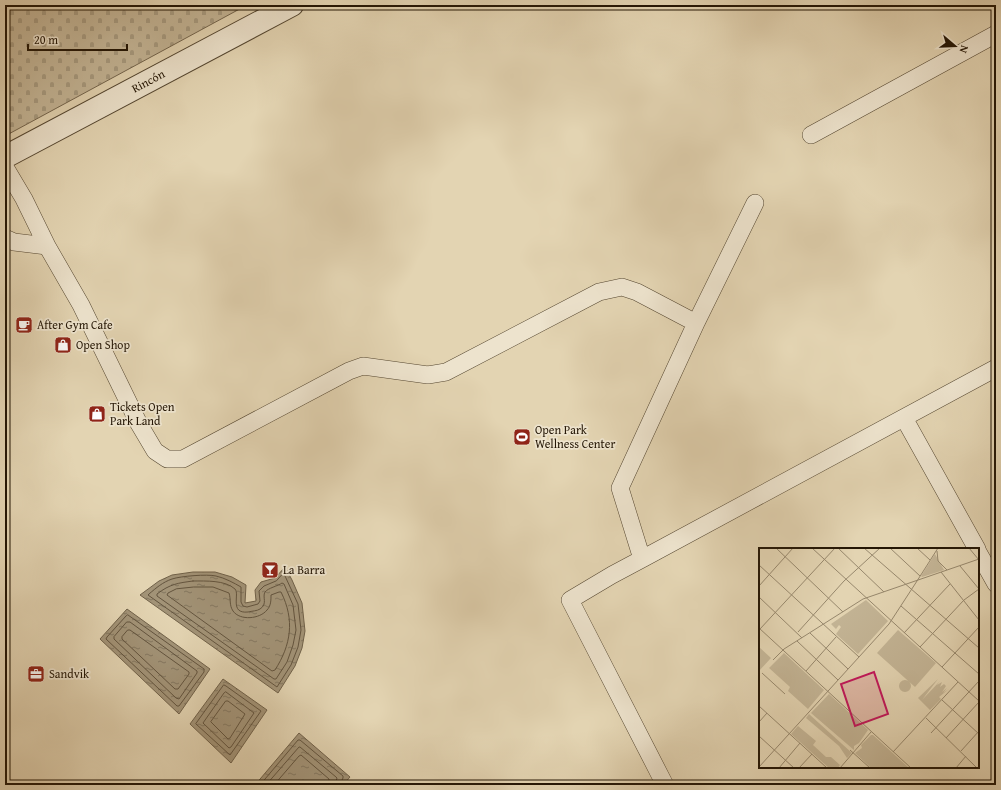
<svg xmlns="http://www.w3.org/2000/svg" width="1001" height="790" font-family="'Gentium Book Plus',serif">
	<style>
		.cemetery { fill: url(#cemetery-stones); stroke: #74654d }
		.water { fill: url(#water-ripples); stroke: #706149 }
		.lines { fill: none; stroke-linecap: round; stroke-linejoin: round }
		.shore { stroke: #63543e; stroke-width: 1 }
		.lane-casing { stroke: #544630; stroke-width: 18 }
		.street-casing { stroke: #544630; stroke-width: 24 }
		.lane { stroke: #ede3cd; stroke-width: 17 }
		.street { stroke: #ede3cd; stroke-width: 22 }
		.labels { text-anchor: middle; stroke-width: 3.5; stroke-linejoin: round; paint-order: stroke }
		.street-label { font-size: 12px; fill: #241605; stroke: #ede3cd }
		.poi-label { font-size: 12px; fill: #241605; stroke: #ede3cd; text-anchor: start }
		.inset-road { fill: none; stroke: #97886d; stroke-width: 1 }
		.view { fill: #c2185b; fill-opacity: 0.15; stroke: #c2185b; stroke-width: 2 }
		.inset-edge { fill: none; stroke: #241605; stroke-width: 2 }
	</style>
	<defs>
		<pattern id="cemetery-stones" width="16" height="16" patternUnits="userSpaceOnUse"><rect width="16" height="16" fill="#c3b495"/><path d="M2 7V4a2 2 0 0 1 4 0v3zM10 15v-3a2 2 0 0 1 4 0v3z" fill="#a79a7f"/></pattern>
		<pattern id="water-ripples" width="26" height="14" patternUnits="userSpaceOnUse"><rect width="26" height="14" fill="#a29377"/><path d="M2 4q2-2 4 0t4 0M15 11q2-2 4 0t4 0" fill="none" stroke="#847760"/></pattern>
	</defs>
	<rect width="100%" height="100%" fill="#e3d4b2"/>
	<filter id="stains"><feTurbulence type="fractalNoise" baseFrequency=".005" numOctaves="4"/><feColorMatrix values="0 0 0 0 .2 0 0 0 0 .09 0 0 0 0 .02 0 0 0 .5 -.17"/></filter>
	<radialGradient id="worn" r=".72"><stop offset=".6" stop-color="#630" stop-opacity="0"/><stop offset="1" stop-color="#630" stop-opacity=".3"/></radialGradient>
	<path class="cemetery" d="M5 5H247L5 136Z"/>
	<path class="water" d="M285 567 292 580 302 603 305 631 302 648 295 666 278 693 140 595 159 581 172 575 193 572H215L232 577 246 585 245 603 256 601 255 590 261 582 275 578Z
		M127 609 210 669 179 714 100 639Z
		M223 679 267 710 231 763 190 724Z
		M299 733 350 777 343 785H255Z"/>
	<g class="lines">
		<path class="shore" d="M282 575H284L285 576 298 604 301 630 298 647 291 665 277 687 148 595 149 594C156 588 163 582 172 579 181 576 207 574 216 576 225 578 234 583 241 587V602L243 606 247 607 258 604 260 601 259 591 264 586 276 581Z
			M193 581C206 581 225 580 235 589 240 594 229 614 248 612 252 611 257 611 260 609 268 604 262 597 265 592 268 588 278 586 282 583L284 584 293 605 296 630 293 645 287 662 276 679H274L157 596V594C170 584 178 583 193 581Z
			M194 587H213L229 593C231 599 229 605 233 611 240 621 260 619 267 610 271 606 271 600 271 595L279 592H281C295 620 291 645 275 670L272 671 167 595 168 593 176 589Z
			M128 615 204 669V672L179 706H177L106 639 107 637 126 616Z
			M127 622H130L197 671V673L179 699 176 698 114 639V637Z
			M128 630H130L189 672V674L178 689H175L122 639V637Z
			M224 685 226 686 261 711 230 755 196 724Z
			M226 692 254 713 231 747 229 748 203 723 224 693Z
			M226 701H228L245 714 230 738 228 739 211 722Z
			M260 785 298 740H300L343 776V778L341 782 340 785
			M266 785 299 747H300L336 777 337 778 335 785
			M274 785 299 756 301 755 329 779V785"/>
		<g class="lane-casing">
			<path id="lane" d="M811 135 996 34
				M5 167 24 199 47 246 81 305 139 424 155 451 167 459H183L349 371 363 366 428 375 446 372 599 292 622 287 637 292 696 323
				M5 238 14 242 47 246
				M904 418 977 549
				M978 552 996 584
				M642 559 996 368
				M665 785 570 600 612 575 642 559 620 488 696 323 755 203"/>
		</g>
		<g class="street-casing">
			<g id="street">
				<path id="s1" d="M5 157 292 5"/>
			</g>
		</g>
		<use href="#lane" class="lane"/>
		<use href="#street" class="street"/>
	</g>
	<defs>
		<g id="cafe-square" transform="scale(0.9)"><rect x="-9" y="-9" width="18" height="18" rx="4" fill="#8f2418" stroke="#ede3cd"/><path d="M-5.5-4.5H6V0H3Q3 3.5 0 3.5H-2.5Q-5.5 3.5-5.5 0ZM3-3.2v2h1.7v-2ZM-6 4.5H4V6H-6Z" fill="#fff"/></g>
		<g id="shop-square" transform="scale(0.9)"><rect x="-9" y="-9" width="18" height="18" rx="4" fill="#8f2418" stroke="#ede3cd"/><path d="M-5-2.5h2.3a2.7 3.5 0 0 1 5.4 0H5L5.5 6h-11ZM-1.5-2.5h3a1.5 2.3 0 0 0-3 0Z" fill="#fff"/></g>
		<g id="stadium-square" transform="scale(0.9)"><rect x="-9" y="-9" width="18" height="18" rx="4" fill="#8f2418" stroke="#ede3cd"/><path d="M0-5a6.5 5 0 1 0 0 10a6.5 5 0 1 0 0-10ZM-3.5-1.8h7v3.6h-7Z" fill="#fff"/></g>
		<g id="bar-square" transform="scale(0.9)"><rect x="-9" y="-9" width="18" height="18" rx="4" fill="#8f2418" stroke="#ede3cd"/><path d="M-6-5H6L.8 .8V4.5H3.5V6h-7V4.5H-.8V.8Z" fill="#fff"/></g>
		<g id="office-square" transform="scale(0.9)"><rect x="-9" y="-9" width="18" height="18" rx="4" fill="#8f2418" stroke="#ede3cd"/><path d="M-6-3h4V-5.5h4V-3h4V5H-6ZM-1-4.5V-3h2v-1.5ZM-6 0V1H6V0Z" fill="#fff"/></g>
	</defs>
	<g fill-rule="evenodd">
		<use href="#cafe-square" x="24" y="325"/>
		<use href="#shop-square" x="63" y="345"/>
		<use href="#shop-square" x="97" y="414"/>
		<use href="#stadium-square" x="522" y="437"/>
		<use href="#bar-square" x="270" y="570"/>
		<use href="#office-square" x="36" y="674"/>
	</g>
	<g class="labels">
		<g class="street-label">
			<text dy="4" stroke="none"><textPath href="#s1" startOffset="162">Rincón</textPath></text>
		</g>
		<g class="poi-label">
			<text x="37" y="329">After Gym Cafe</text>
			<text x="76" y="349">Open Shop</text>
			<text x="110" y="411">Tickets Open<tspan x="110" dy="14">Park Land</tspan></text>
			<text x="535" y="434">Open Park<tspan x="535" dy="14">Wellness Center</tspan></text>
			<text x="283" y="574">La Barra</text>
			<text x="49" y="678">Sandvik</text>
		</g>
	</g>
	<g transform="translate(759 548)">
		<rect width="220" height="220" fill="#e3d4b2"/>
		<path d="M107 52 129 73 99 106 77 86 82 79 80 77 77 81 72 76ZM139 82 177 115 156 139 118 105ZM0 99 12 110 0 123ZM25 105 65 142 49 161 29 143 31 139 10 120ZM179 131 163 152 181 133 178 137 183 134 181 139 185 136 187 138 183 144 188 140 184 145 190 141 180 149 182 151 171 162 159 150ZM140 138a6 6 0 1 1 12 0a6 6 0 1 1-12 0ZM50 166 93 205 88 210 80 198 47 170Z" fill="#c3b495"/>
		<path d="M70 146 109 182 100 195 95 198V202L52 165ZM112 187H114L150 220H112L96 205 103 200 102 197Z" fill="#c3b495"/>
		<path d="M176 6 185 22 163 29 162 28ZM39 178 57 193 54 197 67 209H72L81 217 79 220H70L32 186Z" fill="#c3b495"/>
		<path class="inset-road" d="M17 0 84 64M53 0 220 153M79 0 125 44M105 0 220 100M131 0 161 28M158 0 171 12M210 0 220 12M178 3 179 13 188 22M0 17 100 109M201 18 220 41M182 24 220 72M158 33 179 0M0 38 34 0M0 49 43 90M142 58 220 126M0 80 152 220M1 81 76 0M39 84 85 33 121 0M51 85 89 121M145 85 191 36M38 93 79 132M161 99 205 52 220 41M14 112 25 101 104 51 220 11M183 119 220 79M47 123 77 89M3 125 26 146M183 152 220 186M0 158 68 220M167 170 218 220M0 174 8 165M172 185 220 133M0 188 35 220M187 190 220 154M91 202 111 220M202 203 220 183M134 204 199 134M0 219 130 76 158 33M20 220 41 195M40 220 53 206M81 220 112 184M197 220 207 208"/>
		<path class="view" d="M115 124 129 166 96 178 82 136Z"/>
		<rect width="220" height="220" class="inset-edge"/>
	</g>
	<rect width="1001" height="790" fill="none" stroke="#e3d4b2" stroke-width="20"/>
	<rect x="6" y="6" width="989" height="778" fill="none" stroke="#241605" stroke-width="2"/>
	<rect x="10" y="10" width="981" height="770" fill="none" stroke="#241605"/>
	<g transform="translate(955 46) rotate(109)" stroke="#ede3cd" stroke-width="3" paint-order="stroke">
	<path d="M0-3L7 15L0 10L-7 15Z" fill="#241605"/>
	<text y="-6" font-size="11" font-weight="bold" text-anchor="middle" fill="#241605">N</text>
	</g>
	<path d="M28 44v6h99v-6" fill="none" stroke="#241605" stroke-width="2"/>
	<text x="34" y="44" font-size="12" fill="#241605" stroke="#ede3cd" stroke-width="3" paint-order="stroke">20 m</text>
	<rect width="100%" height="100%" filter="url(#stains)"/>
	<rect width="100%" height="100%" fill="url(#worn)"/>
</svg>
